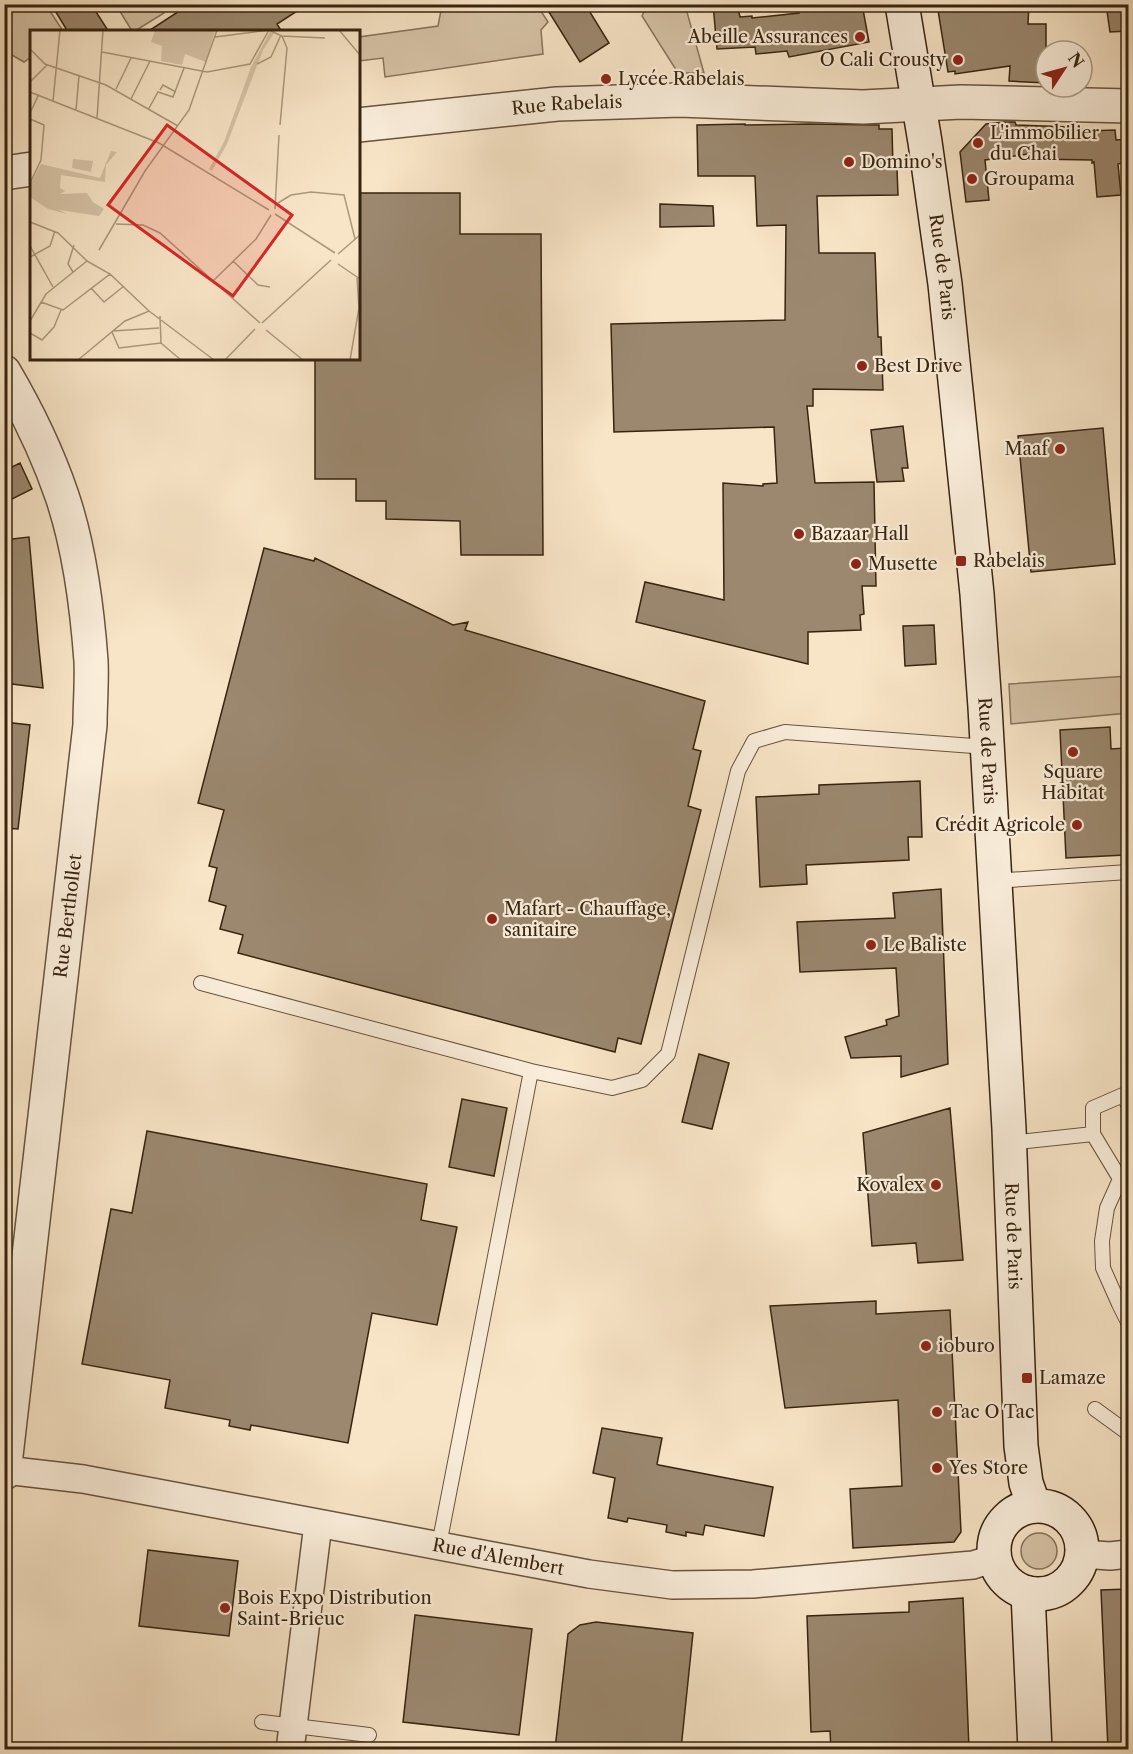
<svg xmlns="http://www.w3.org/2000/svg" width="1133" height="1754" font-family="'Libre Caslon Text',serif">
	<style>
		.green { fill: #d7c4a8; stroke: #87745c; stroke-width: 1.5 }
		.building { fill: #9b886f; stroke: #37240f; stroke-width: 1.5 }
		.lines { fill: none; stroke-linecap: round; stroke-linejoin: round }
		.service-casing { stroke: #67543d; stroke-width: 16 }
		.minor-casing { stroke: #67543d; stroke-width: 30 }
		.tertiary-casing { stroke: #67543d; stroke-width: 36 }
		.secondary-casing { stroke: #37240f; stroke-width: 36 }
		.service { stroke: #faeedb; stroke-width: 14 }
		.minor { stroke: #faeedb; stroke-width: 27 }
		.tertiary { stroke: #faeedb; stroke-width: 33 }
		.secondary { stroke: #faeedb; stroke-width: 33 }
		.poi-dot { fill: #8f2418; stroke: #faeedb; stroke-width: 2 }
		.labels { text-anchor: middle; stroke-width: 4.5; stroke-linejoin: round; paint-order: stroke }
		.poi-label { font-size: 18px; fill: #37240f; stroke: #faeedb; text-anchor: start }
		.street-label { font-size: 18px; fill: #37240f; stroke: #faeedb }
		.inset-road { fill: none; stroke: #ab987d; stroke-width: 1.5 }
		.view { fill: #d62828; fill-opacity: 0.15; stroke: #d62828; stroke-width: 3 }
		.inset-edge { fill: none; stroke: #37240f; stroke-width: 3 }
	</style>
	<rect width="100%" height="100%" fill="#f8e5c7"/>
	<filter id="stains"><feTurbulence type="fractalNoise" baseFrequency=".00333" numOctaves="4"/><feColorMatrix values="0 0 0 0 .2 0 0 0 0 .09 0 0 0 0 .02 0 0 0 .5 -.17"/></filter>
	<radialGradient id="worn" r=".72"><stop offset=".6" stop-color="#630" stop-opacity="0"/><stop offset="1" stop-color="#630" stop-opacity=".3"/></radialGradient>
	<path class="green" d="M5 4 46 5 63 31 32 32 31 57 24 62 5 51Z
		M116 5H159L164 13 135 31H132Z
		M442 5H537L548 22 541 30 543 54 385 77 383 58 359 61V37L438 26Z
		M647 5H685L704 73H678L642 16Z
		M1128 676V713L1011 724 1009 684Z
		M1021 1551a18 18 0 1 1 36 0a18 18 0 1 1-36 0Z"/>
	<path class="building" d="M51 4H91L109 32H68Z
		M190 4H308L277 24 282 32H147Z
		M544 4H585L609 43 580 62Z
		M713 4H737L740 17 752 16V18L799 13 798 4H862L869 42 789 57 787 51 756 54 755 47 717 49Z
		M937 4H1029L1028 24H1046V83L1009 81 1010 66 955 74V71L948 72Z
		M1106 4H1128V31L1110 32Z
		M1004 122H1015L1016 125 1072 127V130L1088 129V131L1115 130 1116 140 1128 139V162L1118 164 1121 195 1097 197 1094 162 1092 163V160L1035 159 1036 153 985 160 989 200 966 202 960 152 986 124Z
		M745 124V125L809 124 879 125V129H892L893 169H897L898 195 817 196 819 253H875L878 337H881L883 390 813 389V406H807L815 483 874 482 876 586H862L864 614 860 615 861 630 808 632V664L636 622 645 582 724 600 723 483 763 486V484L777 483 774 427 614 432 611 324 785 320 786 225 757 226 755 176H698L697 125Z
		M358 193H460V234H541L543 555H461L460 521 386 519V501H356V479H315V358H358Z
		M660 204 713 206 714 226 660 227Z
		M903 426 908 468H902L904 481 877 482 871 430Z
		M1103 428 1115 564 1031 572 1018 436Z
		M20 463 32 489 4 503V471Z
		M29 537 38 639 43 688 4 683V618H8L4 576V540Z
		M264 548 314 561 315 558 453 625 468 622 465 630 705 701 693 749 701 751 688 806 701 810 641 1044 618 1038 615 1052 238 953 243 935 220 929 226 906 209 901 217 868 209 866 224 810 198 803Z
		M934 625 936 664 905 666 903 626Z
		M4 722 30 725 18 829 4 828Z
		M1110 727 1111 749 1125 748 1128 837H1123L1125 855 1066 858 1060 730Z
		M920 781 922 837H908L909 860 806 865 807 884 760 887 756 797 819 794V785Z
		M941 889 948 1064 901 1077V1056L851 1058 845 1037 887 1025 886 1020 899 1016 896 968 800 972 797 922 895 918 893 893Z
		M699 1054 729 1063 712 1129 682 1122Z
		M462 1099 507 1108 494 1176 449 1167Z
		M950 1108 963 1260 918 1263 916 1243 872 1246 863 1133Z
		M147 1131 427 1184 421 1220 457 1227 437 1325 372 1313 348 1443 251 1425 250 1430 229 1426 230 1420 165 1408 170 1380 82 1364 111 1209 132 1213Z
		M876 1301V1314L950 1310 961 1532 954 1542 853 1548 850 1489 902 1486 898 1400 785 1408 770 1306Z
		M602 1428 662 1438 657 1464 659 1465 773 1487 764 1536 705 1525 703 1535 686 1532V1536L666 1532 667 1525 628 1518 627 1522 608 1518 615 1478 593 1473Z
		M148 1550 238 1561 229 1636 139 1626Z
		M1128 1589V1749H1108L1101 1590Z
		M963 1598 969 1749H831L830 1731 811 1732 807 1616 909 1612V1602Z
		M415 1615 532 1629 519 1735 403 1722Z
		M596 1622 693 1633 681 1749H555L568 1634 580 1625Z"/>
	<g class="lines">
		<g class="service-casing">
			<path id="service" d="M994 881 1128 872
				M201 983 531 1071
				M1093 1134V1108L1123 1095 1128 1104
				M1009 1143 1093 1134 1128 1192
				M1120 1179 1107 1208 1102 1241 1103 1268 1119 1304 1128 1322
				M1095 1409 1128 1433
				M439 1545 531 1071 612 1088 642 1080 668 1054 738 771 754 741 785 732 987 747
				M262 1722 369 1735"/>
		</g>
		<g class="minor-casing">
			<g id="minor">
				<path id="s1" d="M5 1470 83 1479 589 1574 672 1585 753 1584 973 1565 995 1558"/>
				<path d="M1082 1554 1110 1556 1128 1554"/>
				<path d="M290 1750 318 1524"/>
			</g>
		</g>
		<g class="tertiary-casing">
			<g id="tertiary">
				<path id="s2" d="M358 125 557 104 680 100 863 107 961 102 1128 106"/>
				<path d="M4 173 32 169"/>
				<path d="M4 372C27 411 47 452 62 496 80 549 87 606 91 661 92 682 90 704 90 725L4 1473"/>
			</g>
		</g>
		<g class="secondary-casing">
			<g id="secondary">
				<path id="s3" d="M902 4 925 142 945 284 977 594 985 707 1009 1129 1021 1446 1026 1483 1034 1506"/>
				<circle cx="1038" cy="1550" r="44"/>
				<path d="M1028 1593 1035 1750"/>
			</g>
		</g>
		<use href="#service" class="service"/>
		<use href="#minor" class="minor"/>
		<use href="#tertiary" class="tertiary"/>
		<use href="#secondary" class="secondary"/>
	</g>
	<g class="poi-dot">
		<circle cx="860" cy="37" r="6"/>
		<circle cx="958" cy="60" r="6"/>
		<circle cx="606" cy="79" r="6"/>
		<circle cx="978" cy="143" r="6"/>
		<circle cx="849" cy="162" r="6"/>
		<circle cx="972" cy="179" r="6"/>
		<circle cx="862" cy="366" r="6"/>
		<circle cx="1060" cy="449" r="6"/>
		<circle cx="799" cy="534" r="6"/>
		<rect x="955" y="555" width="12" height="12" rx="3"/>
		<circle cx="856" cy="564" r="6"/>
		<circle cx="1073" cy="752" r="6"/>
		<circle cx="1077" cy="825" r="6"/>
		<circle cx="492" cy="919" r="6"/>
		<circle cx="871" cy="945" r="6"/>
		<circle cx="936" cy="1185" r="6"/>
		<circle cx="926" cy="1346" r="6"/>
		<rect x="1021" y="1372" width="12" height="12" rx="3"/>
		<circle cx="937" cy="1412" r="6"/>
		<circle cx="937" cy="1468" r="6"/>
		<circle cx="225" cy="1608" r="6"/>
	</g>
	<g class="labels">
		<g class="poi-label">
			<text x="848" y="43" text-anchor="end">Abeille Assurances</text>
			<text x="946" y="66" text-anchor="end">O Cali Crousty</text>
			<text x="618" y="85">Lycée Rabelais</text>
			<text x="990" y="139">L'immobilier<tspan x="990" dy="21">du Chai</tspan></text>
			<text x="861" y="168">Domino's</text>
			<text x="984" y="185">Groupama</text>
			<text x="874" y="372">Best Drive</text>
			<text x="1048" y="455" text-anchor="end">Maaf</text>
			<text x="811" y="540">Bazaar Hall</text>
			<text x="973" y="567">Rabelais</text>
			<text x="868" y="570">Musette</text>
			<text x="1073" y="778" text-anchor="middle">Square<tspan x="1073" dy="21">Habitat</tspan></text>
			<text x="1065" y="831" text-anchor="end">Crédit Agricole</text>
			<text x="504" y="915">Mafart - Chauffage,<tspan x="504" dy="21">sanitaire</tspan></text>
			<text x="883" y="951">Le Baliste</text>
			<text x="924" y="1191" text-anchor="end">Kovalex</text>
			<text x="938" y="1352">ioburo</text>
			<text x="1039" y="1384">Lamaze</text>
			<text x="949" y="1418">Tac O Tac</text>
			<text x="949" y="1474">Yes Store</text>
			<text x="237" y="1604">Bois Expo Distribution<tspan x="237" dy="21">Saint-Brieuc</tspan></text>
		</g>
		<g class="street-label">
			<text dy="6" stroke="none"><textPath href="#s2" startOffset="210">Rue Rabelais</textPath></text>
			<text dy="6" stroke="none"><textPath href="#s3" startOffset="266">Rue de Paris</textPath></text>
			<text dy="6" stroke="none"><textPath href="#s3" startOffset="752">Rue de Paris</textPath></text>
			<text transform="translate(68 916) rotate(-83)" y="6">Rue Berthollet</text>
			<text dy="6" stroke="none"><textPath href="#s3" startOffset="1238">Rue de Paris</textPath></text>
			<text dy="6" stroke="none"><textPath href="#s1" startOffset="501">Rue d'Alembert</textPath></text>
		</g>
	</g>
	<g transform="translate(30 30)">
		<rect width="330" height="330" fill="#f8e5c7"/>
		<path d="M125 0H185L176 32 155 24 152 35 131 31 132 16 121 12ZM241 0H246L233 20 197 114 182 141 179 139 194 112 221 37ZM81 121 87 122 76 135 75 152 31 145 30 158 35 161 30 164 57 163 63 172 74 179 69 186 29 180 37 184 18 179 0 167V155L11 134 70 148ZM43 129 63 131 61 142 42 138Z" fill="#d7c4a8"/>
		<path class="inset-road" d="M309 0 330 25M252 6 295 8M185 7 239 0 252 6 257 18 250 95M0 19 15 34 76 55 148 96M72 22 177 42 220 34 239 0M227 34 241 27 251 5M0 52 17 35M86 59 101 28M130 60 133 55 146 62M0 62 129 113 239 180M101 69 120 31M23 71 30 0M46 80 49 46M118 80 128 62 143 67 154 38M0 83 8 66M67 88 73 0M0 89 14 95 11 130 0 153M248 173 261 165 281 162 314 165 325 209M245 179 249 105M245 184 305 223M0 192 28 203 57 231M86 194 113 195 130 203 230 293M0 216 23 257M69 220 115 141 159 80 187 0M308 224 330 205M0 227 20 216 25 201M203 231 228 255 240 257M308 234 330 249M43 242 38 234 44 215M80 244 119 281M183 251 226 209 241 185M61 258 74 272 94 256M11 272 33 280 80 244 57 231M130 286 131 313M0 291 16 264 57 231M232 293 301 230M236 300 273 330M83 301 129 298M82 302 89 318 131 313M0 303 12 310 24 297 31 280M131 313 151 330M48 330 95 291 119 281 184 330M195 330 225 299M320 330 329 278 327 248"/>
		<path class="view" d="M137 95 262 185 203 266 78 175Z"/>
		<rect width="330" height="330" class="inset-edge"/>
	</g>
	<rect width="1133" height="1754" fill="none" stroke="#f8e5c7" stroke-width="24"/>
	<rect x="6" y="6" width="1121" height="1742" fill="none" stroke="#37240f" stroke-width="3"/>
	<rect x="12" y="12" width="1109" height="1730" fill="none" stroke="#37240f" stroke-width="1.5"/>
	<g transform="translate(1064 69) rotate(54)"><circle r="28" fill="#faeedb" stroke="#ac9d89" stroke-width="1.5"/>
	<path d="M0-4.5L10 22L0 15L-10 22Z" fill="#8f2418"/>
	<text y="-9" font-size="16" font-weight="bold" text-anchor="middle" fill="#37240f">N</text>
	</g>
	<rect width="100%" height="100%" filter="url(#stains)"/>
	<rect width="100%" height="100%" fill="url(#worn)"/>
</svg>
